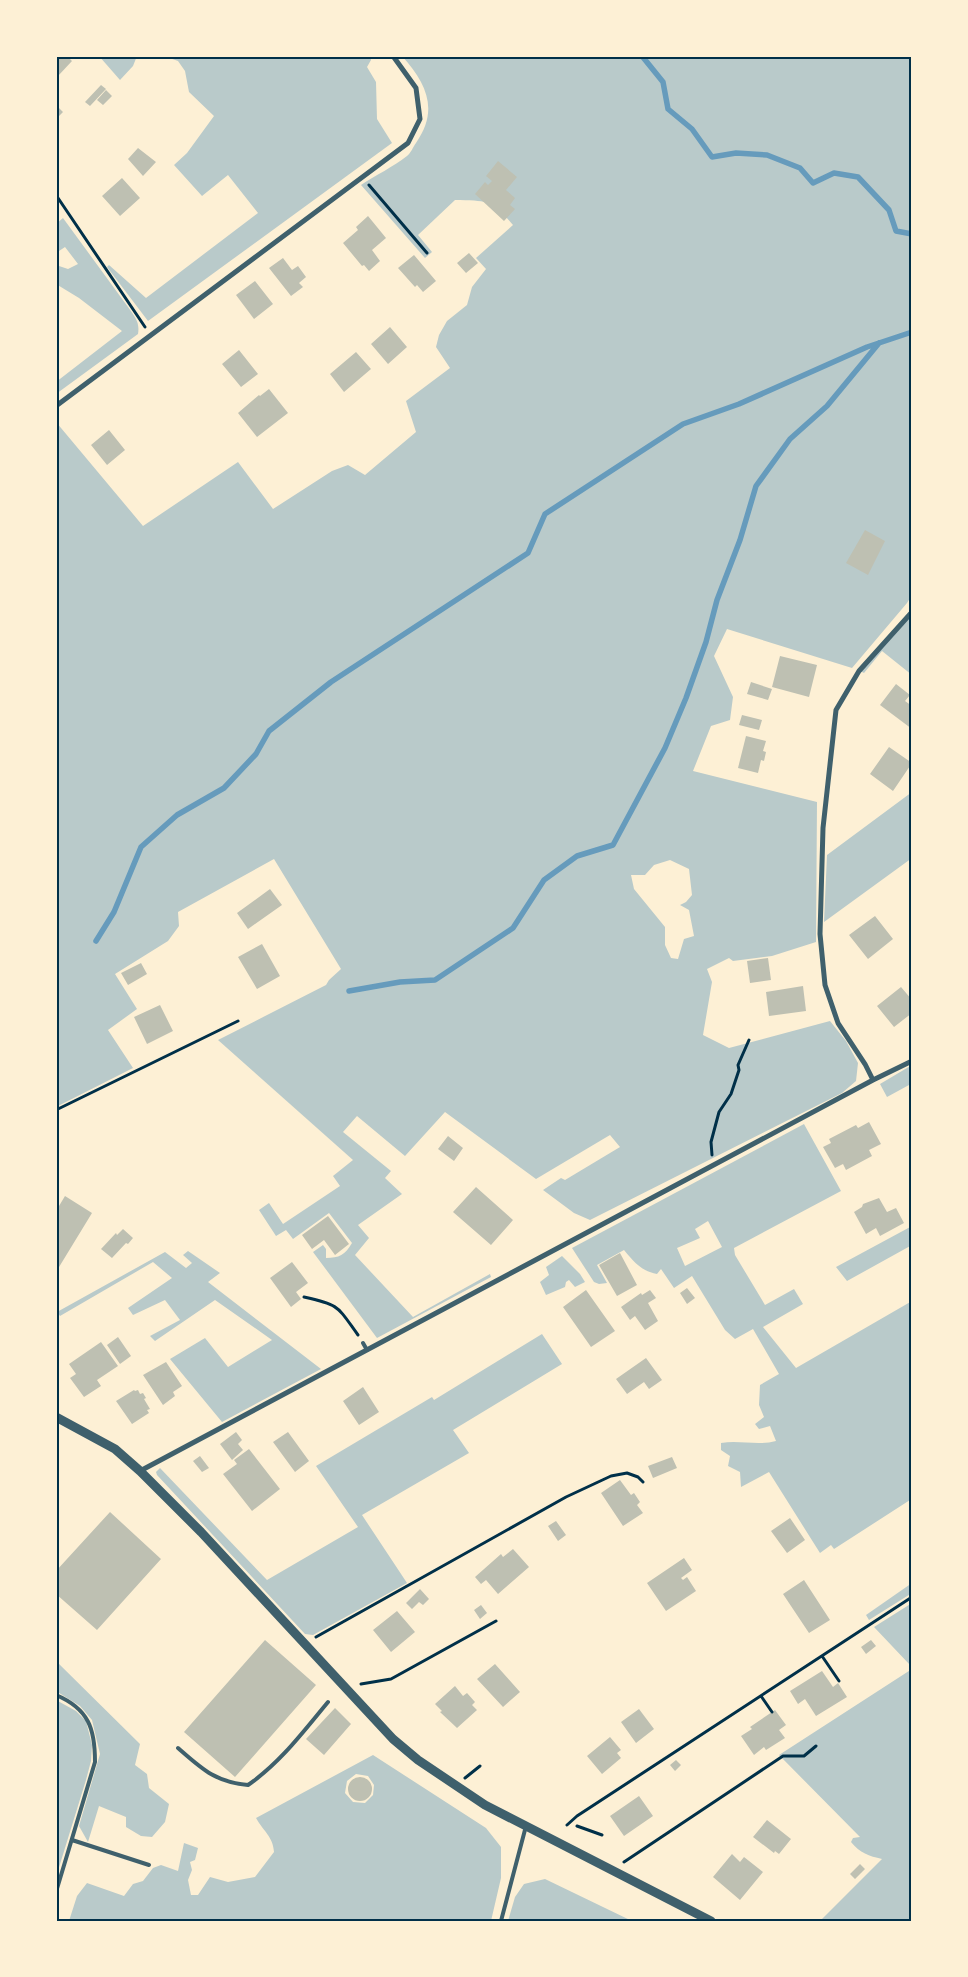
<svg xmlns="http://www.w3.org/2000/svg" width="968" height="1977" font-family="Jost,sans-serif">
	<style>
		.green { fill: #b9caca; fill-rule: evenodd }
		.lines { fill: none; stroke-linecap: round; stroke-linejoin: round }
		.stream { stroke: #669bbc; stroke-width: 5.5 }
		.building { fill: #bec0b2 }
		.path { stroke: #003049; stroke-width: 3 }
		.service { stroke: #3f606c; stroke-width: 4 }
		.minor { stroke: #3f606c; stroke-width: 5 }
		.tertiary { stroke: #3f606c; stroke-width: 9 }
		.neatline { fill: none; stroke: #003049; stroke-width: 2 }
	</style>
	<rect width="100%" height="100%" fill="#fdf0d5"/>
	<path class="green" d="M99 56H137L133 66 120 80Z
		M164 56H370L371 60 367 67 376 82 377 119 392 143 148 321 107 267 109 265 146 298 258 213 228 175 202 196 174 165 187 153 214 116 189 92 185 71 178 61Z
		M402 56H912V595L907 603 852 668 727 629 714 656 733 697 730 720 711 726 693 771 817 802 816 942 772 956 733 961 729 958 707 969 712 982 703 1035 729 1048 830 1021 846 1041 858 1063 856 1081 842 1093 590 1220 574 1213 543 1190 561 1178 565 1180 620 1147 610 1135 536 1179 445 1112 405 1156 357 1116 343 1132 391 1171 385 1178 402 1194 358 1225 369 1238 355 1255 413 1317 490 1274 491 1277 377 1338 313 1252 323 1245 326 1249V1258C339 1258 345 1255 352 1243L329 1213 293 1239 286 1230 276 1236 259 1210 269 1203 283 1224 340 1186 333 1176 353 1160 218 1040 326 985 329 980 341 969 274 859 178 912 179 926 168 941 115 974 137 1009 108 1030 133 1068 56 1107V422L143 526 238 462 273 509 332 471 348 465 365 475 416 432 406 401 450 368 436 347 439 335 447 321 467 305 472 287 486 269 476 258 513 225C491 199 488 201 455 200L418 235 432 252 425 258 361 185C376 175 393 167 407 156 411 153 413 147 416 143 439 110 427 84 402 56ZM670 860 689 869 692 895 686 902 680 905 689 910 694 936 684 939 678 959 671 958 665 945V927L634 889 631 875H645L654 865Z
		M63 218 128 307C135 317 140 322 138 334L56 394V382L122 331 79 298 56 284V265L68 269 78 264 65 247 56 253V224Z
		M912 613V675L882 651 864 673 860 671Z
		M912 792V858L824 922 827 855Z
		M912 1065V1089L909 1085 887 1097 880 1084Z
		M804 1124 841 1191 734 1248 735 1255 765 1305 794 1289 803 1304 763 1327 796 1368 912 1301V1502L910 1500 834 1549 831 1545 820 1553 769 1472 741 1487 740 1472 728 1466 730 1456 721 1450V1443C740 1440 758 1446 776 1441L770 1426 759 1429 755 1424 764 1417 759 1405 760 1385 779 1374 753 1329 735 1339 725 1330 692 1276 674 1288 661 1269 657 1274C641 1271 634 1262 624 1250L597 1265 607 1283 599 1284 594 1282 572 1248ZM708 1221 722 1247 685 1266 677 1248 700 1238 695 1229Z
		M912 1226V1245L847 1281 836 1267Z
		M188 1251 220 1273 208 1282 321 1369 222 1422 170 1359 205 1338 228 1367 272 1340 215 1300 155 1341 150 1336 180 1320 165 1300 133 1315 128 1308 172 1278 153 1262 60 1316 57 1312 165 1252 186 1268 192 1263 183 1255Z
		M562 1256 580 1274 585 1282 575 1287 569 1280 566 1282 565 1287 546 1295 540 1282 549 1275 546 1267Z
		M542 1334 562 1364 453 1430 469 1453 362 1515 407 1583 313 1635 305 1634 157 1475 156 1472 160 1468 267 1580 358 1527 316 1466 432 1397 434 1400Z
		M912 1583V1593L869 1620 866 1615Z
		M912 1603V1664L910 1665 874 1627Z
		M56 1661 140 1744 135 1765 147 1774 149 1788 169 1804 165 1822 152 1837 141 1836 126 1827V1817L99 1806 88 1842 79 1826 100 1754 92 1720 80 1706 56 1691Z
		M912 1669V1921H820L882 1859C869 1856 860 1853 851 1842L853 1838 860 1837 779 1755Z
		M56 1700 76 1711 86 1721 92 1745 91 1761 86 1780 56 1877Z
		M373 1755 486 1828 501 1847V1878L491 1921H69L77 1896 87 1883 124 1896 133 1884 143 1881 153 1868 161 1865 178 1871 184 1843 198 1848 195 1860 190 1862 192 1870 188 1880 191 1895H198L210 1877 228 1882 255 1877 274 1852C273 1836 263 1831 256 1818ZM356 1774 368 1776 374 1785 373 1795 365 1803 353 1802 345 1793 347 1781Z
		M545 1879 632 1921H508L515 1897 524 1884Z"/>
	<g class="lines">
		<path class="stream" d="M642 56 663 82 668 109 692 129 712 157 736 153 767 155 800 168 813 183 834 173 858 177 889 210 896 231 912 234
			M96 941 114 912 141 847 177 815 224 788 256 754 269 731 331 682 528 553 545 514 683 424 739 404 867 347 912 332
			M349 991 400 982 435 980 513 928 544 880 577 856 613 845 665 748 686 698 706 642 717 600 740 540 756 486 790 439 827 406 879 343"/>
	</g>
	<path class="building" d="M61 56H67L72 61 58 76 56 61Z
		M101 85 106 89 90 106 85 102Z
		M106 90 112 96 103 105 97 100Z
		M56 105 63 112 56 119Z
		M138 148 156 162 143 176 128 159Z
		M498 161 517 177 506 190 515 198 510 205 515 209 504 221 475 194 485 182 488 185 492 181 486 176Z
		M122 178 140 198 120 216 102 196Z
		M368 216 386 238 372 250 380 261 369 271 364 265 362 266 343 243 358 230 356 227Z
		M469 253 478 263 466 273 457 263Z
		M414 255 436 281 423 292 417 285 415 287 398 268Z
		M283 258 292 270 298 266 306 277 299 283 303 287 291 296 269 268Z
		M255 281 273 304 254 319 236 295Z
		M390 327 407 347 388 364 371 344Z
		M239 350 258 374 241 387 222 364Z
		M356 352 371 369 344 392 330 374Z
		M269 389 288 413 257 437 238 413 259 395 260 396Z
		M109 430 125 450 107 465 91 445Z
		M865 530 885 541 868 575 846 563Z
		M780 656 817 665 809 697 772 687Z
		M751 682 772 689 768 700 747 694Z
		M896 684 910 695 905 701 912 706V729L880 705Z
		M742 715 762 720 759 730 739 725Z
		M746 736 766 741 763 751 766 752 764 761 761 760 758 773 738 768Z
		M889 747 912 763 893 791 870 774Z
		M270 889 282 905 248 929 237 913Z
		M875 916 893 939 868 959 849 935Z
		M262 944 280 976 257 989 238 957Z
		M768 958 771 980 750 983 747 961Z
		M141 963 147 974 128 985 121 973Z
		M803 986 806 1011 769 1016 766 992Z
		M901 987 912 1000V1013L894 1027 877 1006Z
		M160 1005 173 1031 147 1044 134 1017Z
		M869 1122 881 1144 869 1150 872 1156 846 1170 843 1164 835 1168 823 1147 831 1143 829 1139 856 1125 858 1128Z
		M448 1136 463 1148 454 1161 438 1149Z
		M476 1187 513 1220 491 1245 453 1212Z
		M65 1196 92 1213 56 1272V1211Z
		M879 1198 887 1212 896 1208 904 1223 880 1236 876 1228 866 1234 854 1212 862 1207 863 1204Z
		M328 1216 349 1244 335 1255 324 1240 312 1249 302 1235Z
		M123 1229 133 1238 128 1244 126 1243 112 1258 101 1249 116 1233 117 1235Z
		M620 1253 637 1285 617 1296 599 1265Z
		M292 1262 308 1283 296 1292 301 1299 291 1307 270 1278Z
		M687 1288 695 1298 687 1304 680 1293Z
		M586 1290 615 1331 591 1347 563 1307Z
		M650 1290 656 1298 648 1303 658 1321 645 1330 635 1316 630 1320 621 1307 641 1293 642 1295Z
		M118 1337 131 1356 120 1364 107 1345Z
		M101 1342 118 1366 97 1380 101 1386 84 1397 70 1378 76 1374 69 1364Z
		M646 1358 662 1380 649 1389 644 1382 627 1394 616 1379Z
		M166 1362 182 1386 173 1392 175 1396 163 1405 143 1375Z
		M363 1387 379 1412 359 1425 343 1401Z
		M134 1390 135 1391 138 1390 140 1394 143 1393 146 1398 144 1399 150 1409 147 1410 149 1413 132 1424 116 1401Z
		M236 1432 242 1440 238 1444 243 1450 232 1460 220 1444Z
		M288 1432 309 1461 295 1472 273 1442Z
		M249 1449 280 1489 252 1511 223 1474 237 1464 234 1460Z
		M200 1456 209 1468 202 1472 193 1461Z
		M672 1457 677 1468 653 1478 648 1466Z
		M620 1480 631 1495 634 1493 640 1502 637 1505 643 1513 623 1526 601 1493Z
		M110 1512 161 1559 97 1630 56 1594V1571Z
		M790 1518 805 1540 787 1553 771 1531Z
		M556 1521 566 1535 558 1541 548 1526Z
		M513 1549 529 1567 498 1594 486 1580 481 1584 475 1577 501 1554 503 1557Z
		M684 1558 692 1570 681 1578 683 1580 687 1577 696 1591 666 1611 647 1583Z
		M804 1580 830 1620 809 1633 783 1594Z
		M420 1589 429 1599 423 1605 419 1602 412 1609 406 1603Z
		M481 1605 487 1613 480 1619 474 1610Z
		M397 1611 415 1632 391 1652 373 1630Z
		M265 1640 316 1685 235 1777 184 1732Z
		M871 1640 876 1646 866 1654 861 1647Z
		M495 1664 520 1692 503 1707 477 1679Z
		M822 1671 833 1687 838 1683 847 1697 816 1716 805 1699 798 1704 790 1691Z
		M455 1686 463 1696 467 1693 475 1702 472 1705 477 1710 457 1728 440 1712 442 1711 435 1704Z
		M335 1708 351 1724 324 1755 306 1739Z
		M639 1709 654 1729 636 1743 621 1722Z
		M775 1710 786 1725 779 1730 785 1738 766 1750 764 1747 754 1755 741 1736 752 1729 750 1727Z
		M610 1737 621 1750 617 1753 621 1758 602 1774 587 1756Z
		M676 1760 681 1765 675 1771 670 1765Z
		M348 1789a12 12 0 1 1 24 0a12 12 0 1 1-24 0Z
		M639 1796 653 1816 624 1836 610 1816Z
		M767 1820 791 1839 779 1854 775 1851 774 1853 753 1837Z
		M732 1854 740 1862 744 1857 763 1872 740 1900 713 1877Z
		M860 1864 865 1869 855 1879 850 1874Z"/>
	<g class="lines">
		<path class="path" d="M369 185 427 253
			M56 195 145 327
			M56 1110 238 1021
			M712 1155 711 1142 719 1112 731 1094 739 1070 738 1065 749 1040
			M304 1297C340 1305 337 1306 358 1335
			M316 1637 566 1497 611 1476 627 1473 638 1477 643 1482
			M822 1656 839 1681
			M361 1684 391 1679 496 1621
			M761 1696 772 1712
			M465 1778 480 1766
			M567 1825 577 1816 912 1597
			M577 1826 602 1835
			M624 1862 783 1756H804L816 1746"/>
		<path class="service" d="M363 1343 367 1350
			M56 1695C89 1709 95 1729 95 1762L56 1892
			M178 1748C202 1769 215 1782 248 1785 280 1763 303 1732 328 1702
			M72 1840 149 1865
			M501 1921 526 1826"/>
		<path class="minor" d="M56 406 408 143 420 119 416 88 393 56
			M873 1080 912 1061
			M140 1471 873 1080 865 1064 838 1023 825 985 820 934 823 828 836 710 859 671 912 612"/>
		<path class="tertiary" d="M56 1417 115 1449 140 1471 201 1532 393 1739 418 1760 485 1805 711 1921"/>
	</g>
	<rect width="968" height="1977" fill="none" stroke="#fdf0d5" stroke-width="115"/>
	<rect x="58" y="58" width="852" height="1862" class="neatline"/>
</svg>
